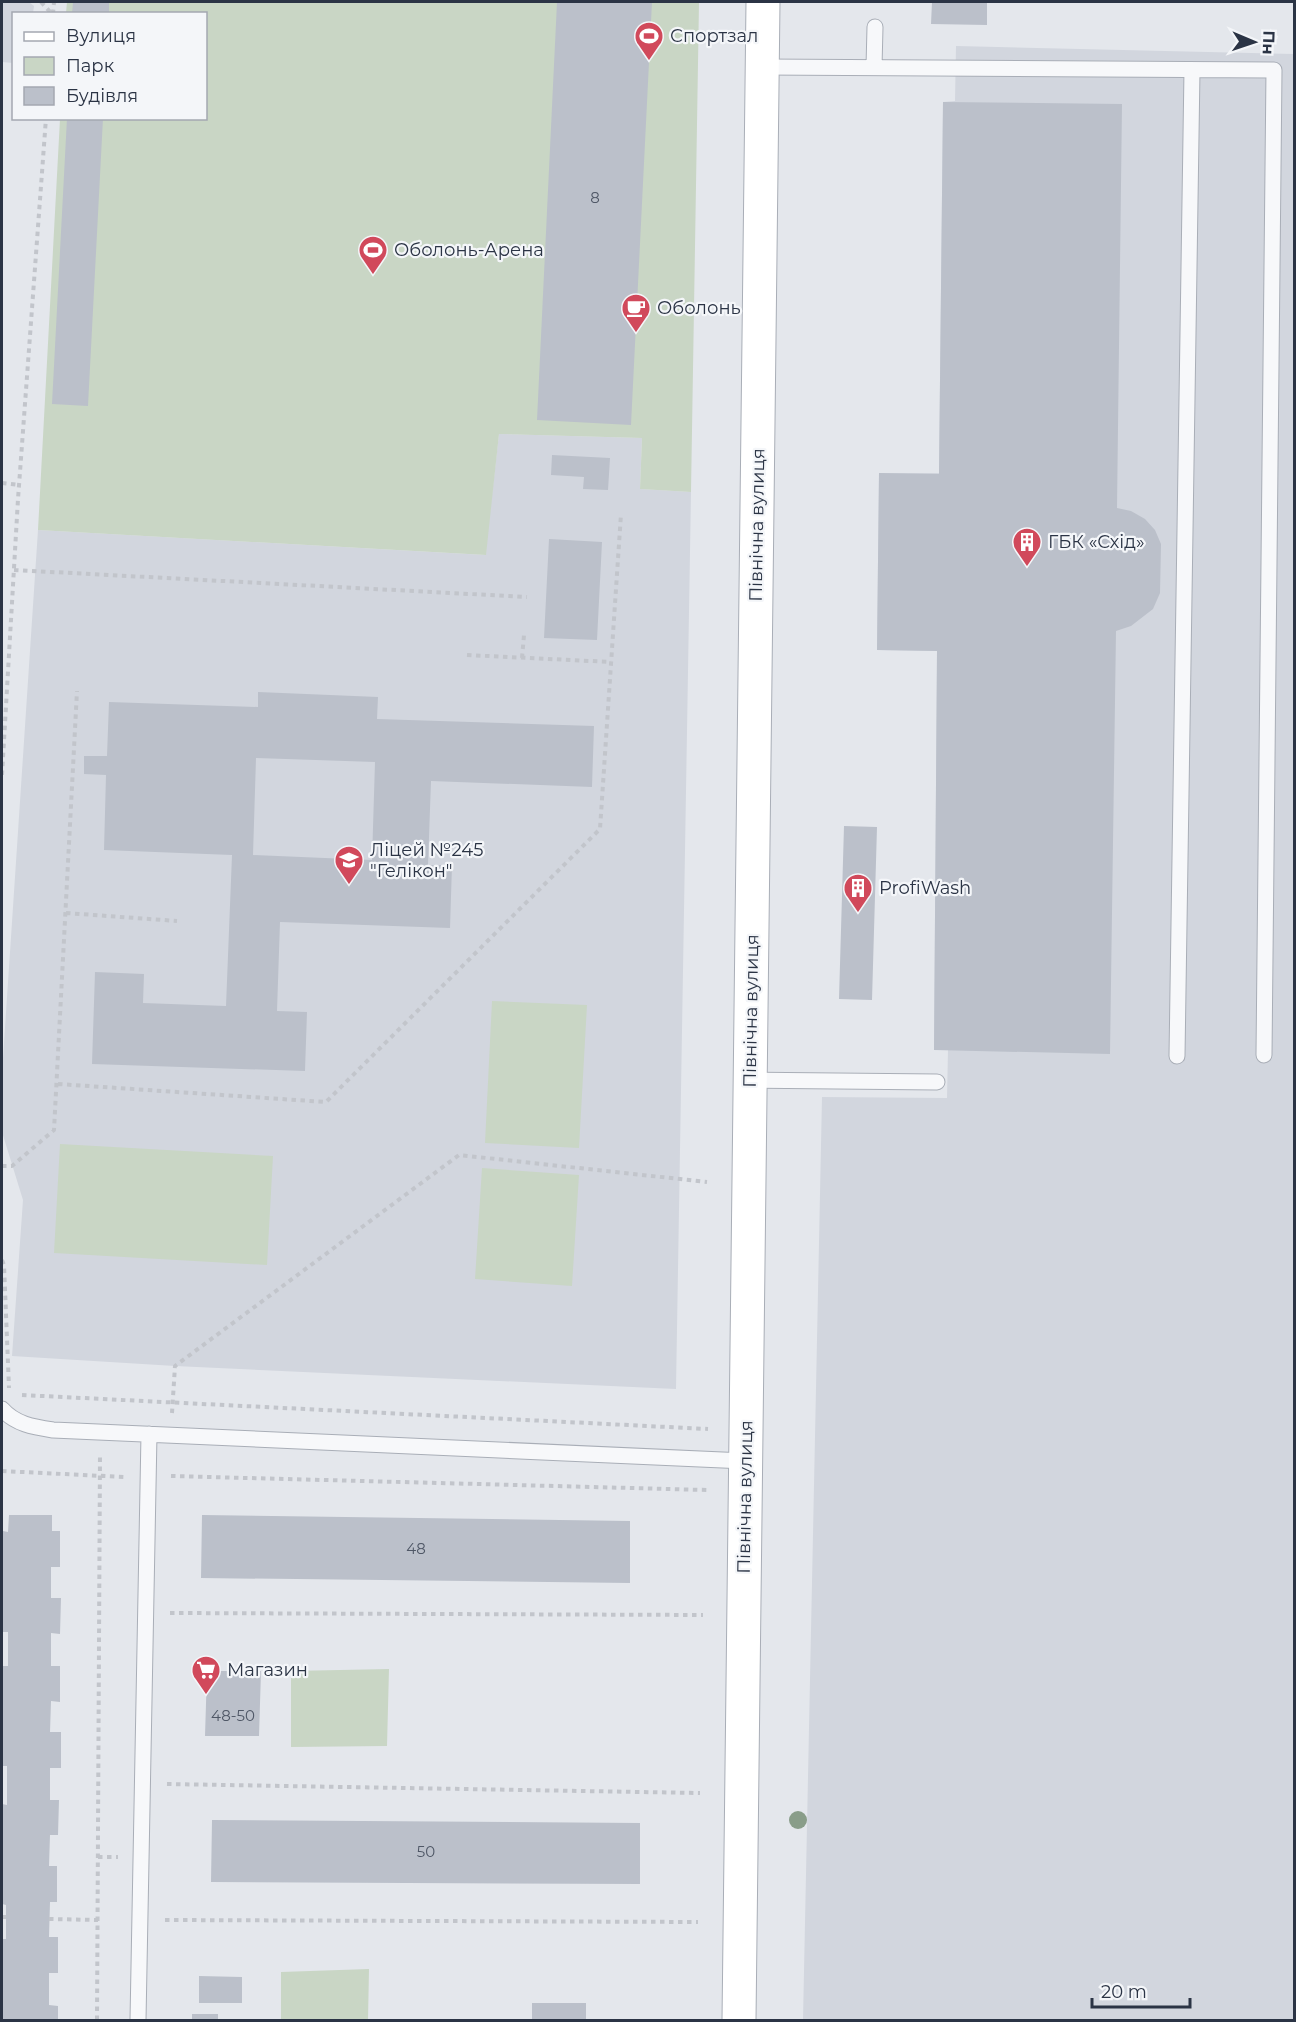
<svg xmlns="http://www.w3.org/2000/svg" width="1296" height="2022" font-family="Montserrat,sans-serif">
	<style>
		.built { fill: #d2d6de }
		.green { fill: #c9d6c5 }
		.building { fill: #bbc0ca; fill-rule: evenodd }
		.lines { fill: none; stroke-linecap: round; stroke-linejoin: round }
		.lane-casing { stroke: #a9aeb7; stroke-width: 17 }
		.secondary-casing { stroke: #a9aeb7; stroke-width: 35 }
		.path { stroke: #c2c5cb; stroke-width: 4; stroke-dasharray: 4.5 4.5; stroke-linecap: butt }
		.lane { stroke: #f7f8fa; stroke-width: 15 }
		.secondary { stroke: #fff; stroke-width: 33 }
		.tree { fill: #899d89 }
		.labels { text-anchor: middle; stroke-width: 4.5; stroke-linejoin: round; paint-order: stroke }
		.number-label { font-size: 15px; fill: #4f5766 }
		.poi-label { font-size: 18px; fill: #2b3445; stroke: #f4f6f9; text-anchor: start }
		.street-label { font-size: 18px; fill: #2b3445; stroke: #f4f6f9 }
	</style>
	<rect width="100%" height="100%" fill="#e4e7ec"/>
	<path class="built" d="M2 2H29L34 6 33 13 14 14 13 63 2 62Z
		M956 46 1294 54V2020H803L822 1097 947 1098 948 1050H934L937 651 877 650 879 473H939L943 102 955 101Z
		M499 434 642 438 640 489 691 492 676 1389 175 1366 12 1356 23 1200 2 1132V1073L38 530 485 555Z"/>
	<path class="green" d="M67 2H699L691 492 640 489 642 438 499 434 486 555 38 530 60 119 206 118V14L66 13Z
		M492 1001 587 1005 579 1148 485 1143Z
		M60 1144 273 1156 267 1265 54 1253Z
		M482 1168 579 1175 572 1286 475 1279Z
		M389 1669 387 1746 291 1747V1671Z
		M369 1969 368 2020H281V1972Z"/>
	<path class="building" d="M73 2H109V14H72Z
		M557 2H652L631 425 537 420Z
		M932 2H987V25L931 24Z
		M943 102 1122 104 1117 508 1131 511 1145 519 1155 530 1161 544 1160 593 1153 609 1131 626 1116 631 1110 1054 934 1050 937 651 877 650 879 473 939 474Z
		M67 118H103L88 406 52 404Z
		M552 455 610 458 608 490 583 489 584 477 551 475Z
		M549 539 602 542 597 640 544 638Z
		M258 692 378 697 377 719 594 726 592 787 431 781 428 865H452L450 928 280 922 277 1011 307 1012 305 1071 92 1064 95 972 144 974 143 1003 226 1006 232 855 104 850 106 775 84 774V756H107L109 702 258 707ZM256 758 375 762 372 860 253 855Z
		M844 826 877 827 872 1000 839 999Z
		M9 1515H52V1531H60V1567H51V1598H61L60 1634 51 1633V1666H60V1702L51 1701 50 1732H61V1768H50V1800H59L58 1835H50L49 1866H57V1902H50L49 1937H58V1973H49V2005L58 2006V2020H2V1939H6V1905L2 1904V1804L7 1805V1766H2V1666H8V1632H2L3 1531 8 1532Z
		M202 1515 630 1521V1583L201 1578Z
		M207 1671H261L259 1736H205Z
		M212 1820 640 1823V1884L211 1882Z
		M199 1976 242 1977V2003H199Z
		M532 2003H586V2020H532Z
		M192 2014H218V2020H192Z"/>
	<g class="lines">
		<g class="lane-casing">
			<path id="lane" d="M762 67 1274 70 1264 1055
				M874 67 875 27
				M1177 1056 1192 70
				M750 1080 937 1082
				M2 1409C15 1424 33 1427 53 1430L745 1461
				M138 2020 149 1434"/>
		</g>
		<g class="secondary-casing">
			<path id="secondary" d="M739 2020 763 2"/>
		</g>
		<path class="path" d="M41 2 52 14
			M53 14 54 2
			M2 483 19 485
			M14 570 527 597
			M467 655 611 662
			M522 658 524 635
			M2 775 18 499 46 118
			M66 913 177 921
			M58 1084 326 1102 600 829 621 514
			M2 1166H12L54 1130 77 691
			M2 1260 4 1265 9 1388
			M22 1395 708 1429
			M172 1413 175 1366 459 1155 707 1182
			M2 1471 124 1477
			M171 1476 707 1490
			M170 1613 703 1615
			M167 1784 700 1793
			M98 1857H118
			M2 1917H6
			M49 1919 98 1920
			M165 1920 698 1922
			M97 2020 100 1454"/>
		<use href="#lane" class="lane"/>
		<use href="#secondary" class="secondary"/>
	</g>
	<circle class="tree" cx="798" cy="1820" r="9"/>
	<defs>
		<g id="stadium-pin" transform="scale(1.5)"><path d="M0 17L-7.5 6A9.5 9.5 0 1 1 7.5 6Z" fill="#d1495b" stroke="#f4f6f9"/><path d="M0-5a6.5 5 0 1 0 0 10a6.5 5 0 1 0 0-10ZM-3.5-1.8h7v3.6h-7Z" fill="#fff"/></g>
		<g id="cafe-pin" transform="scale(1.5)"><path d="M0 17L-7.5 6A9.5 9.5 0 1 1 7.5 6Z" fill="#d1495b" stroke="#f4f6f9"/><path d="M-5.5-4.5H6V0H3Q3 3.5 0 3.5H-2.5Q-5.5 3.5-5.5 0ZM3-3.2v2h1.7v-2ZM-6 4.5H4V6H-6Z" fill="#fff"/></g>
		<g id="building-pin" transform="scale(1.5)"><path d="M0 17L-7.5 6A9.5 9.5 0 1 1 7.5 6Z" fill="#d1495b" stroke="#f4f6f9"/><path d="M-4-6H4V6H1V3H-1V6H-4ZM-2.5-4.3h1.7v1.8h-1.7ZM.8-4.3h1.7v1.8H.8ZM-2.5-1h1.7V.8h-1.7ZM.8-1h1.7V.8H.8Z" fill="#fff"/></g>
		<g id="school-pin" transform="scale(1.5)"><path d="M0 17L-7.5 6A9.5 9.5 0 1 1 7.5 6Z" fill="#d1495b" stroke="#f4f6f9"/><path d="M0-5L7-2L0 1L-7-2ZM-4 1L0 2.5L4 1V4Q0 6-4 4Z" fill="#fff"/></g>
		<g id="supermarket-pin" transform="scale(1.5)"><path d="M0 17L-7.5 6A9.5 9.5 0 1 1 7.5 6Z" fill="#d1495b" stroke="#f4f6f9"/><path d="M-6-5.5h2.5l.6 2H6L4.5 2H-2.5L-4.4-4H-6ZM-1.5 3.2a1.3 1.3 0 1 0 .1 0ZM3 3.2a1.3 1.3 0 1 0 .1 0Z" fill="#fff"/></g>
	</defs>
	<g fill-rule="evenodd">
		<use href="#stadium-pin" x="649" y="36"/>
		<use href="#stadium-pin" x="373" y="250"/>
		<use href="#cafe-pin" x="636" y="308"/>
		<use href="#building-pin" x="1027" y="542"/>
		<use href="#school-pin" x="349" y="860"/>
		<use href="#building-pin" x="858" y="888"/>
		<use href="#supermarket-pin" x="206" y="1670"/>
	</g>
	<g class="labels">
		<g class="number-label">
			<text x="595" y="203">8</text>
			<text x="416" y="1554">48</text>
			<text x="233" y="1721">48-50</text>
			<text x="426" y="1857">50</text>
		</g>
		<g class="poi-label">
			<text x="670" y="42">Спортзал</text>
			<text x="394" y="256">Оболонь-Арена</text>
			<text x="657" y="314">Оболонь</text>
			<text x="1048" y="548">ГБК «Схід»</text>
			<text x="370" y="856">Ліцей №245<tspan x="370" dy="21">"Гелікон"</tspan></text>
			<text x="879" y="894">ProfiWash</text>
			<text x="227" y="1676">Магазин</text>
		</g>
		<g class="street-label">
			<text transform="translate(757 525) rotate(-89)" y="6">Північна вулиця</text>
			<text transform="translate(751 1011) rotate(-89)" y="6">Північна вулиця</text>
			<text transform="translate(745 1497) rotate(-89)" y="6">Північна вулиця</text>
		</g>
	</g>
	<rect width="1296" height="2022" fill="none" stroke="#2b3445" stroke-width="6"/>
	<rect x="12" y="12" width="195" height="108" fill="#f4f6f9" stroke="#a4a8b1" stroke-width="1.5"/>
	<rect x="24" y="32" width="30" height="9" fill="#ffffff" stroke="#a4a8b1" stroke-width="1.5"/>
	<text x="66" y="42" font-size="18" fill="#2b3445">Вулиця</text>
	<rect x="24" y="57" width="30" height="18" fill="#c9d6c5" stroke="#a4a8b1" stroke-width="1.5"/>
	<text x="66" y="72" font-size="18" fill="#2b3445">Парк</text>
	<rect x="24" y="87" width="30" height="18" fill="#bbc0ca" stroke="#a4a8b1" stroke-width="1.5"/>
	<text x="66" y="102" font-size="18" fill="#2b3445">Будівля</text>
	<g transform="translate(1254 42) rotate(92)" stroke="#f4f6f9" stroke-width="4.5" paint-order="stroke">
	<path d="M0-4.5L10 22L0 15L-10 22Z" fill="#2b3445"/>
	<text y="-9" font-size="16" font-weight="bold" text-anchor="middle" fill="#2b3445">Пн</text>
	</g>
	<path d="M1092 1998v9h98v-9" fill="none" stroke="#2b3445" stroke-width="3"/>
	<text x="1101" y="1998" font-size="18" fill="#2b3445" stroke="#f4f6f9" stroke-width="4.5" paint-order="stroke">20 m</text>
</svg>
